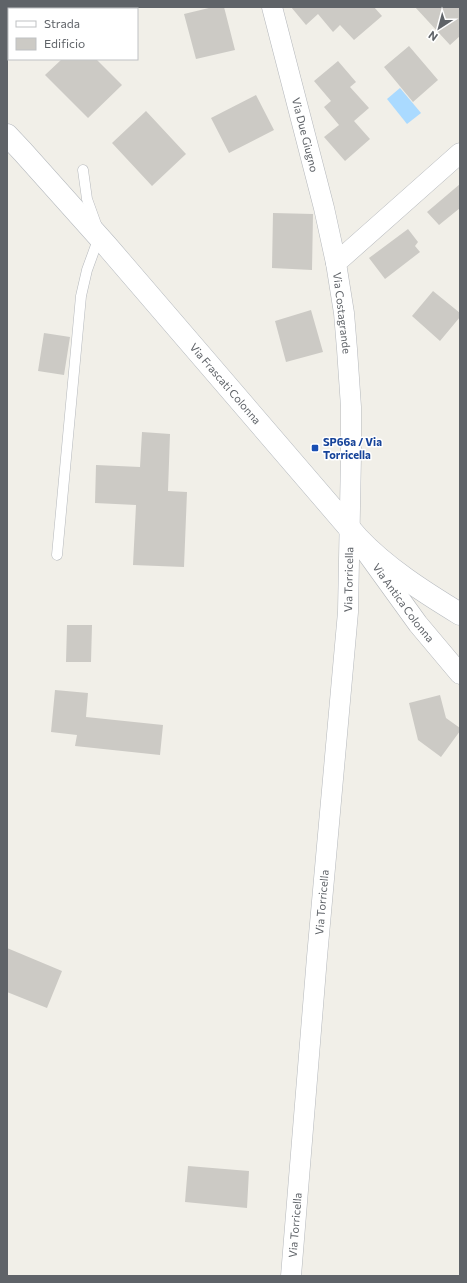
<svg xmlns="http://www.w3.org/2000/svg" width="467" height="1283" font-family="Commissioner,sans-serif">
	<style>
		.water { fill: #aadaff }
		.building { fill: #cccac5 }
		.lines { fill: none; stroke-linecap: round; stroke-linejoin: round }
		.lane-casing { stroke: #b5b8bc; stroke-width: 11 }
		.street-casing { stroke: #b5b8bc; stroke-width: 21 }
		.secondary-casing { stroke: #b6babf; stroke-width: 23 }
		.lane { stroke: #fff; stroke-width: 10 }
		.street { stroke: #fff; stroke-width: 20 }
		.secondary { stroke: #fff; stroke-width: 22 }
		.transit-dot { fill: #1a4fb4; stroke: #fff; stroke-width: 1.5 }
		.labels { text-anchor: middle; stroke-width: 3; stroke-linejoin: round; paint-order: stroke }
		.street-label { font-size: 11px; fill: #5f6368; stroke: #fff }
		.transit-label { font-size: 11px; font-weight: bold; fill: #164399; stroke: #fff; text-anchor: start }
	</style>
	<rect width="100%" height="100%" fill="#f1efe8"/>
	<path class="water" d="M400 88 421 113 407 124 387 99Z"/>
	<path class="building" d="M213 7H224L235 50 196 59 184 14Z
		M291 7H374L382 16 354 40 340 25 333 32 318 14 306 25Z
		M415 7H460V36L450 45Z
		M409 46 438 80 413 102 384 67Z
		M62 59H96L122 85 88 118 45 75Z
		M338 61 356 82 350 87 369 108 354 121 370 139 345 161 324 137 339 125 324 107 331 101 314 81Z
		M256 95 274 130 229 153 211 118Z
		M146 111 186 154 152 186 112 143Z
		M460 184V208L439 225 427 212Z
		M273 213 313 214 312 270 272 268Z
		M408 229 418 242 415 246 420 252 385 279 369 258Z
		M433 291 460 313V317L440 341 412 316Z
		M311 310 323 352 286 362 275 321Z
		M44 333 70 337 64 375 38 371Z
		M142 432 170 434 168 491 187 492 184 567 133 565 136 505 95 503 96 465 140 467Z
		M67 625H92L91 662H66Z
		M55 690 88 693 86 717 163 725 160 755 75 746 77 735 51 732Z
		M440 695 446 718 460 728V731L441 757 418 740 409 703Z
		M7 948 62 971 47 1008 7 992Z
		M188 1166 249 1171 247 1208 185 1202Z"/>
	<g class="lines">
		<g class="lane-casing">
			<path id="lane" d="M83 170 87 199 96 224
				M57 555 81 296 87 270 99 237"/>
		</g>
		<g class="street-casing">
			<g id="street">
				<path id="s1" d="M272 7 324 208 336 263"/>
				<path id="s2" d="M366 552 418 624 460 674"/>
				<path id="s3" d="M291 1276 317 957 348 612 351 456V407L347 349 344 313 336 263 460 153"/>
			</g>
		</g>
		<g class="secondary-casing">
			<g id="secondary">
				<path id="s4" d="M7 135 23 152 107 246 357 537C386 568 424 592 460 614"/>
			</g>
		</g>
		<use href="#lane" class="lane"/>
		<use href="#street" class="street"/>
		<use href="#secondary" class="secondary"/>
	</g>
	<rect class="transit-dot" x="311" y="444" width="8" height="8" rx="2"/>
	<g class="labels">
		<g class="street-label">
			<text dy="4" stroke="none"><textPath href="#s1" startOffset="132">Via Due Giugno</textPath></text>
			<text transform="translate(342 313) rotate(83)" y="4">Via Costagrande</text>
			<text dy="4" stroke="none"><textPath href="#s4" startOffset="331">Via Frascati Colonna</textPath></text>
			<text dy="4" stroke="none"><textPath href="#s3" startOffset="699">Via Torricella</textPath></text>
			<text dy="4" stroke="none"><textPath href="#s2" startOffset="63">Via Antica Colonna</textPath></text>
			<text dy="4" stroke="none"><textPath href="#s3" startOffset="375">Via Torricella</textPath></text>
			<text dy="4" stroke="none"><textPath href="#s3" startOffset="51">Via Torricella</textPath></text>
		</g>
		<g class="transit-label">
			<text x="323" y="446">SP66a / Via<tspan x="323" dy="13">Torricella</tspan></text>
		</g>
	</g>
	<rect width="467" height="1283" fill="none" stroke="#5f6368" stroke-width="16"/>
	<rect x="8" y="8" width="130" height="52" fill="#ffffff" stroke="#bfc1c3"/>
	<rect x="16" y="21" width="20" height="6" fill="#ffffff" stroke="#bfc1c3"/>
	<text x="44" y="28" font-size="12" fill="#5f6368">Strada</text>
	<rect x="16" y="38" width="20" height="12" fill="#cccac5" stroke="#bfc1c3"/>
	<text x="44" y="48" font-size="12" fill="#5f6368">Edificio</text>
	<g transform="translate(439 28) rotate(216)" stroke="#ffffff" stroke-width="3" paint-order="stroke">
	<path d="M0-3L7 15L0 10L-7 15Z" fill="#5f6368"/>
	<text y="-6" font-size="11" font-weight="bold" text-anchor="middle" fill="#5f6368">N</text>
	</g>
</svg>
